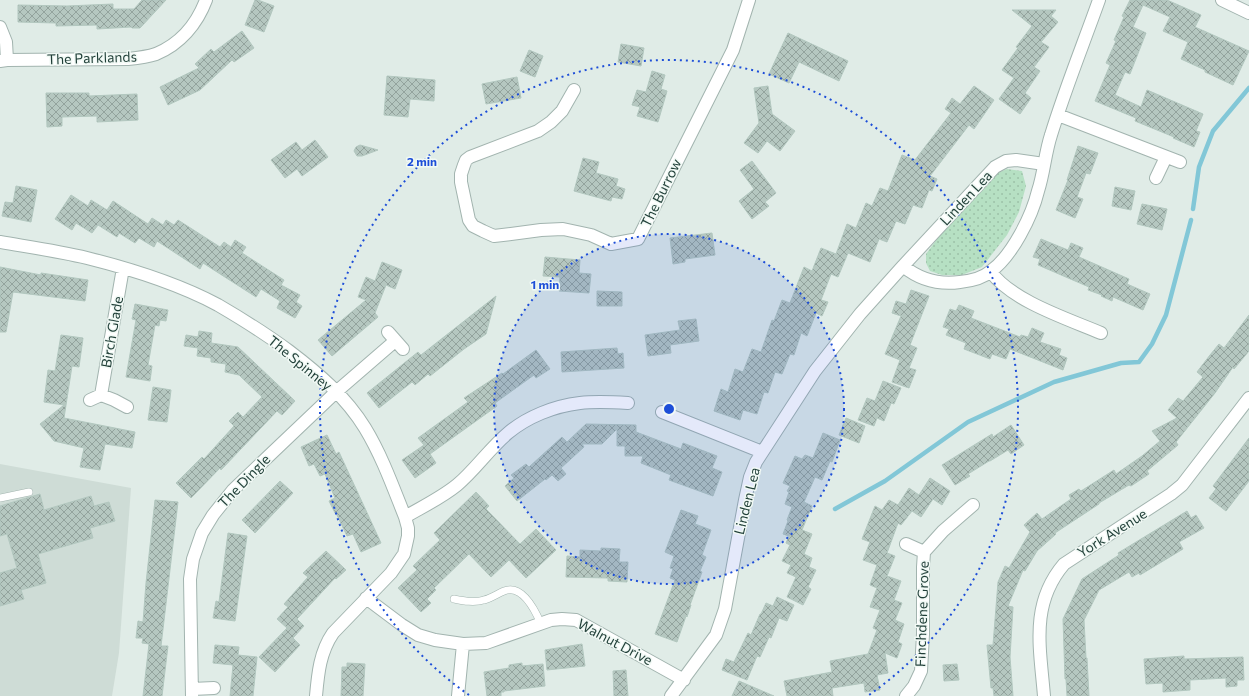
<svg xmlns="http://www.w3.org/2000/svg" width="1249" height="696" font-family="Commissioner,sans-serif">
	<style>
		.built { fill: #cedcd6 }
		.grass { fill: url(#grass-dots) }
		.lines { fill: none; stroke-linecap: round; stroke-linejoin: round }
		.stream { stroke: #82c7d7; stroke-width: 4.5 }
		.building { fill: url(#building-cross-hatch); stroke: #b2c7bf }
		.lane-casing { stroke: #a2b4af; stroke-width: 8 }
		.street-casing { stroke: #a2b4af; stroke-width: 14 }
		.lane { stroke: #fff; stroke-width: 7 }
		.street { stroke: #fff; stroke-width: 12 }
		.ring { fill: none; stroke: #1d4ed8; stroke-width: 2; stroke-dasharray: 2 4 }
		.labels { text-anchor: middle; stroke-width: 3; stroke-linejoin: round; paint-order: stroke }
		.street-label { font-size: 14px; fill: #1f3e37; stroke: #f1f9f5 }
		.centre { fill: #1d4ed8; stroke: #f1f9f5; stroke-width: 2 }
		.ring-label { font-size: 12px; text-anchor: middle; font-weight: bold; fill: #1d4ed8; stroke: #f1f9f5; stroke-width: 3; stroke-linejoin: round; paint-order: stroke }
	</style>
	<defs>
		<pattern id="grass-dots" width="8" height="8" patternUnits="userSpaceOnUse"><rect width="8" height="8" fill="#b6e0c3"/><path d="M2 2h.1M6 6h.1" fill="none" stroke="#9cc1a8" stroke-width="1.8" stroke-linecap="round"/></pattern>
		<pattern id="building-cross-hatch" width="8" height="8" patternUnits="userSpaceOnUse"><rect width="8" height="8" fill="#b5c7c0"/><path d="M0 0l8 8M0 8l8-8" fill="none" stroke="#93a39d"/></pattern>
	</defs>
	<rect width="100%" height="100%" fill="#e0ece7"/>
	<path class="built" d="M0 464 131 488 119 653 112 696H0Z"/>
	<path class="grass" d="M1007 169 1022 171 1026 186 1019 212 1007 235 982 267 962 275H942L930 271 926 263V254L949 223 988 185 995 174Z"/>
	<g class="lines">
		<path class="stream" d="M1193 209 1199 167 1213 131 1249 88
			M835 509 885 481 968 422 1054 382 1121 363 1139 362 1152 344 1166 315 1191 220"/>
	</g>
	<path class="building" d="M142 0H166L140 28H132L131 27 97 29V25L56 26V23L18 22V5L67 6 113 4V9H134Z
		M255 0H258L274 6 264 32 245 25Z
		M1130 0H1167L1201 15 1195 27 1249 51 1233 85 1205 72V70L1181 59 1188 42 1163 31 1170 17 1143 5 1133 27 1146 33 1130 74 1125 72 1115 95 1141 107 1147 90 1203 114 1196 131 1200 132 1194 147 1173 138 1174 137 1135 121 1136 118 1095 101 1110 65 1106 63 1116 41 1114 40 1124 17 1122 16Z
		M1012 10H1056L1051 16 1058 22 1041 42 1049 47 1034 67 1040 71 1025 93 1031 98 1020 114 999 99 1014 78 1002 70 1018 48 1016 47 1032 26Z
		M242 31 254 48 234 62 232 60 200 90 168 105 160 87 199 68 195 64 211 49 214 52Z
		M788 33 848 61 839 81 799 62 789 83 769 74Z
		M621 44 644 48 641 66 618 62Z
		M529 50 543 56 535 77 520 71Z
		M652 71 665 75 661 89 667 91 658 122 637 116 640 107 632 105 637 90 646 92Z
		M387 76 435 80 434 101 410 99 408 117 384 115Z
		M517 77 521 98 486 104 482 84Z
		M768 86 772 114 795 131 780 151 767 141 758 153 744 143 759 123 754 88Z
		M974 86 994 100 974 129 969 125 930 176 937 179 932 191 929 190 922 208 913 205 905 224 896 221 887 242 879 239 870 262 848 253 838 277 831 274 821 300 828 302 822 316 816 313 807 336 801 333 794 355 790 354 782 374 775 372 768 393 764 392 757 414 743 410 740 420 714 411 721 389 728 392 735 369 743 372 752 349 761 352 772 320 774 321 782 300 790 303 804 267 812 271 821 248 836 254 847 224 856 228 866 203 872 206 880 188 888 191 902 155 915 160 951 113 945 109 952 98 960 104Z
		M46 93H89V96L137 94 138 120 97 122V116L62 117V126L47 127Z
		M315 140 328 157 302 176 297 169 285 178 271 160 296 142 302 150Z
		M360 145 378 150 362 156H357L354 151 356 147Z
		M1078 146 1098 153 1090 174 1086 173 1077 197 1083 199 1075 218 1056 210 1068 180H1067Z
		M583 158 599 162 596 173 618 179 616 186 625 189 622 199 612 197 611 201 574 191Z
		M752 161 776 193 765 202 769 206 752 219 739 201 754 189 740 170Z
		M16 186 37 190 31 222 2 216 5 202 13 203Z
		M1115 187 1135 191 1131 210 1112 206Z
		M71 195 88 206 91 200 107 210 113 201 148 224 152 218 163 225 166 220 174 225 178 220 220 247 224 242 231 247 235 240 246 247 242 253 284 280 281 285 300 295 296 302 302 306 295 318 277 308 280 301 261 289 256 297 203 263 200 269 157 241 154 247 139 238 135 243 119 233 117 237 98 225 92 233 76 223 72 230 55 219Z
		M1142 204 1167 209 1162 230 1137 224Z
		M712 233 715 255 685 259V262L673 264 670 238Z
		M1041 239 1068 250 1071 243 1083 248 1079 257 1129 279 1127 284 1150 294 1143 310 1113 297 1112 301 1101 296 1102 295 1088 290 1089 287 1038 265 1040 259 1033 257Z
		M545 257 580 260 579 273 591 274 589 293 559 291 560 277 543 276Z
		M382 262 402 270 395 289 386 285 375 313 378 317 332 356 318 340 366 300 358 297 366 277 375 281Z
		M0 267 41 275V273L88 280 85 301 13 292 6 332H0Z
		M911 290 929 296 910 345 917 348 909 368 916 370 909 388 892 382 900 360 885 354 901 316 892 313 896 301 906 304Z
		M597 291 622 292V306H597Z
		M496 296 486 334 464 349 430 376 428 374 415 385 412 382 379 408 367 393 418 352 421 355Z
		M135 304 168 310 166 321 160 320 159 326 155 325 148 365 152 366 150 381 126 377 136 320 132 319Z
		M959 305 974 311 971 318 1020 337 1021 335 1028 337 1032 328 1044 333 1040 342 1061 349 1059 355 1067 358 1063 370 1010 349 1006 359 992 354 990 359 964 349 966 343 946 335 949 329 943 327 950 309 956 311Z
		M1249 315V351L1234 369 1233 367 1215 393 1176 442 1178 445 1147 471 1149 474 1131 486 1129 485 1099 503V504L1055 533 1056 534 1037 551 1025 571 1023 570 1008 606 1013 607 1010 657 1013 696H994L993 688H991L987 645H993L998 582 1005 566 1009 568 1030 532 1024 525 1037 513 1042 519 1071 499 1069 495 1079 489 1081 491 1114 470 1116 474 1142 456 1160 441 1152 431 1177 418 1168 410 1178 398 1183 401 1203 377 1197 372 1210 355 1219 344 1224 348Z
		M696 319 699 341 670 345 671 353 648 356 645 335 680 330 678 321Z
		M199 331 212 333 211 343 238 347 295 401 282 415 277 411 221 470 220 468 191 498 176 483 202 457 204 459 234 426 229 421 238 412 243 417 262 397 239 375 225 372 226 364 211 362V358L197 356 198 348 184 346 186 335 198 337Z
		M61 335 83 338 79 367 72 366 64 418 135 432 132 448 105 444 100 470 80 467 84 448 54 441 40 424 64 405 44 402 48 370 55 371Z
		M617 348 618 354 623 353 624 368 562 372 561 352Z
		M536 350 550 369 536 378 534 375 495 403 497 406 430 454 436 463 415 478 402 460 424 445 418 438 468 402 464 398 502 373 503 374Z
		M883 381 901 388 894 404 891 403 884 421 877 418 874 426 858 420 867 398 875 401Z
		M153 387 171 390 167 422 148 420Z
		M846 418 865 426 859 443 839 435Z
		M586 424 636 425V432L681 449 683 443 717 456 712 468 722 472 713 496 669 480 671 475 641 463 643 456H625V446H617V429L602 444H582L584 447 561 468 566 474 558 481 552 475 546 480 545 479 517 501 505 486 514 478 511 475 526 464 529 467 562 437 567 442Z
		M1011 425 1024 445 1011 454 1008 450 990 461H989L968 474 970 476 955 485 942 465 992 434 993 437Z
		M823 433 840 440 832 462 830 461 822 480 815 477 804 502 812 506 802 530 812 534 804 554 812 558 809 567 816 570 808 587 811 589 803 605 787 597 796 577 787 573 791 565 782 561 790 545 786 543 789 536 783 534 788 521 787 520 792 507 785 504 789 492 787 491 790 486 783 483 795 456 802 459 805 455 813 458Z
		M327 435 336 454 339 452 381 543 361 552 353 534 347 536 336 513H335L329 501 335 498 325 474 320 476 314 464 309 466 301 447Z
		M1249 438V481L1226 511 1209 498 1216 489 1213 486Z
		M930 478 950 491 942 505 933 499 921 517 912 511 901 525 898 523 887 553 895 556 887 576 901 581 894 600 902 603 895 620 904 624 898 642 902 644 897 658 885 653 888 673 877 675 880 690 865 692 864 683 832 688 833 696H787L784 681 832 672 830 661 868 654 877 630 873 628 880 610 870 607 877 588 870 585 877 565 863 560 870 542 862 539 875 506 882 510 889 500 898 505 909 488 919 495Z
		M280 481 293 493 255 533 242 520Z
		M476 492 489 506 486 509 520 544 536 529 556 550 526 578 509 560 491 577 469 554 434 588 436 590 427 599 431 603 421 612 398 588 417 570 413 566 440 540 434 533Z
		M40 494 44 510 91 496 94 506 109 502 115 521 90 528 93 538 38 554 46 583 21 590 24 599 0 606V573L17 568 7 534 0 536V506Z
		M155 500 178 502 161 646H168L162 696H143L149 644 142 643 143 638H136L138 621 143 622 146 583Z
		M681 510 698 516 695 524 711 530 702 555 706 557 700 571 702 572 690 605H691L687 617 686 616 677 642 655 634 675 580 670 578 673 569 670 568 674 556 665 552Z
		M1187 511 1191 518 1196 515 1204 528 1179 542 1183 549 1140 575 1139 573 1132 577 1129 572 1099 590 1084 620 1086 658H1087L1089 696H1067L1066 679H1065L1063 619 1082 579 1119 555 1118 553Z
		M228 533 247 536 235 621 213 618 216 601 219 602Z
		M601 548 620 549 619 562H628L627 582 608 581V578L566 577 567 556 580 557V550L601 551Z
		M326 551 346 570 336 579 335 578 297 619 304 626 293 638 300 645 275 672 259 657 287 628 277 619 288 607 284 604 308 577 303 573Z
		M777 597 794 605 787 621 779 618 771 638 769 637 760 657 757 656 747 680 722 670 726 659 734 662 748 633 751 635 760 614H761L766 603 773 606Z
		M582 644 585 666 547 670 545 650Z
		M215 645 239 647 238 655 257 657 253 696H230L233 665 213 663Z
		M1184 656V659L1243 657 1244 680H1237V686L1226 687V678L1190 680V690L1163 692V683L1146 684 1144 659Z
		M347 663 365 664 363 696H341L342 667H347Z
		M522 663V666L543 664 545 686 504 691V692H501V696H487L484 672 509 668V665Z
		M957 664 959 680 944 681 943 665Z
		M626 670 628 696H614L613 671Z
		M739 681 774 696H732Z"/>
	<g class="lines">
		<g class="lane-casing">
			<path id="lane" d="M0 498 29 492
				M454 599C464 601 474 603 484 600 492 598 497 594 504 591 522 584 535 610 541 624"/>
		</g>
		<g class="street-casing">
			<path id="street" d="M1222 0 1249 13
				M0 27 6 42 7 60
				M0 61 7 60 128 59C138 58 147 57 156 54 180 44 197 24 206 0
				M574 90 562 111 551 122 538 131 470 157 466 160 464 165 461 174V182L469 220 473 226 483 231 494 236 511 234 541 230 563 229 591 235 611 244 638 239 733 50 749 0
				M1058 115 1180 162
				M1156 178 1166 157
				M0 242C29 247 58 251 87 258 131 269 177 283 218 305 242 319 266 334 289 351 318 373 346 397 365 428 382 456 393 487 405 517L408 528V536L404 554 391 573 333 633C320 652 318 673 316 696
				M903 266 995 167 1006 161 1016 160 1044 164
				M991 272C1012 301 1068 319 1101 333
				M388 332 403 349
				M101 395 123 268
				M90 400 101 395 114 400 127 407
				M662 412 762 452
				M405 517C422 507 441 498 457 485 475 470 489 449 508 433 527 417 554 406 580 403 596 401 612 402 628 403
				M906 544 924 552
				M366 598 402 625 418 635 435 640 463 644 486 643 551 620 562 619 576 620 684 680
				M192 689 214 688
				M192 696 190 579 193 559 202 533 213 515 233 490 336 392 395 341
				M458 696 463 644
				M671 696 716 635 725 609 745 500 750 477 756 462 815 371 860 314 903 266C920 280 938 285 960 282 970 281 983 278 991 271 1012 256 1032 216 1038 191 1044 173 1045 153 1051 135 1065 89 1083 45 1099 0
				M906 696 914 686 921 671 923 634V567L924 552 943 531 973 505
				M1044 696C1040 647 1030 604 1064 564L1171 494 1182 485 1249 398"/>
		</g>
		<use href="#lane" class="lane"/>
		<use href="#street" class="street"/>
	</g>
	<circle cx="669" cy="409" r="175" fill="#1d4ed8" fill-opacity=".12"/>
	<g class="ring">
		<circle cx="669" cy="409" r="175"/>
		<path d="M469 695A349 349 0 1 1 869 695"/>
	</g>
	<g class="labels">
		<g class="street-label">
			<text transform="translate(92 58) rotate(-2)" y="5">The Parklands</text>
			<text transform="translate(661 193) rotate(-64)" y="5">The Burrow</text>
			<text transform="translate(966 198) rotate(-47)" y="5">Linden Lea</text>
			<text transform="translate(112 332) rotate(-80)" y="5">Birch Glade</text>
			<text transform="translate(300 363) rotate(39)" y="5">The Spinney</text>
			<text transform="translate(244 481) rotate(-46)" y="5">The Dingle</text>
			<text transform="translate(747 501) rotate(-76)" y="5">Linden Lea</text>
			<text transform="translate(1112 533) rotate(-32)" y="5">York Avenue</text>
			<text transform="translate(922 614) rotate(-88)" y="5">Finchdene Grove</text>
			<text transform="translate(615 642) rotate(28)" y="5">Walnut Drive</text>
		</g>
	</g>
	<circle cx="669" cy="409" r="6" class="centre"/>
	<g class="ring-label">
		<text x="422" y="166">2 min</text>
		<text x="545" y="289">1 min</text>
	</g>
</svg>
